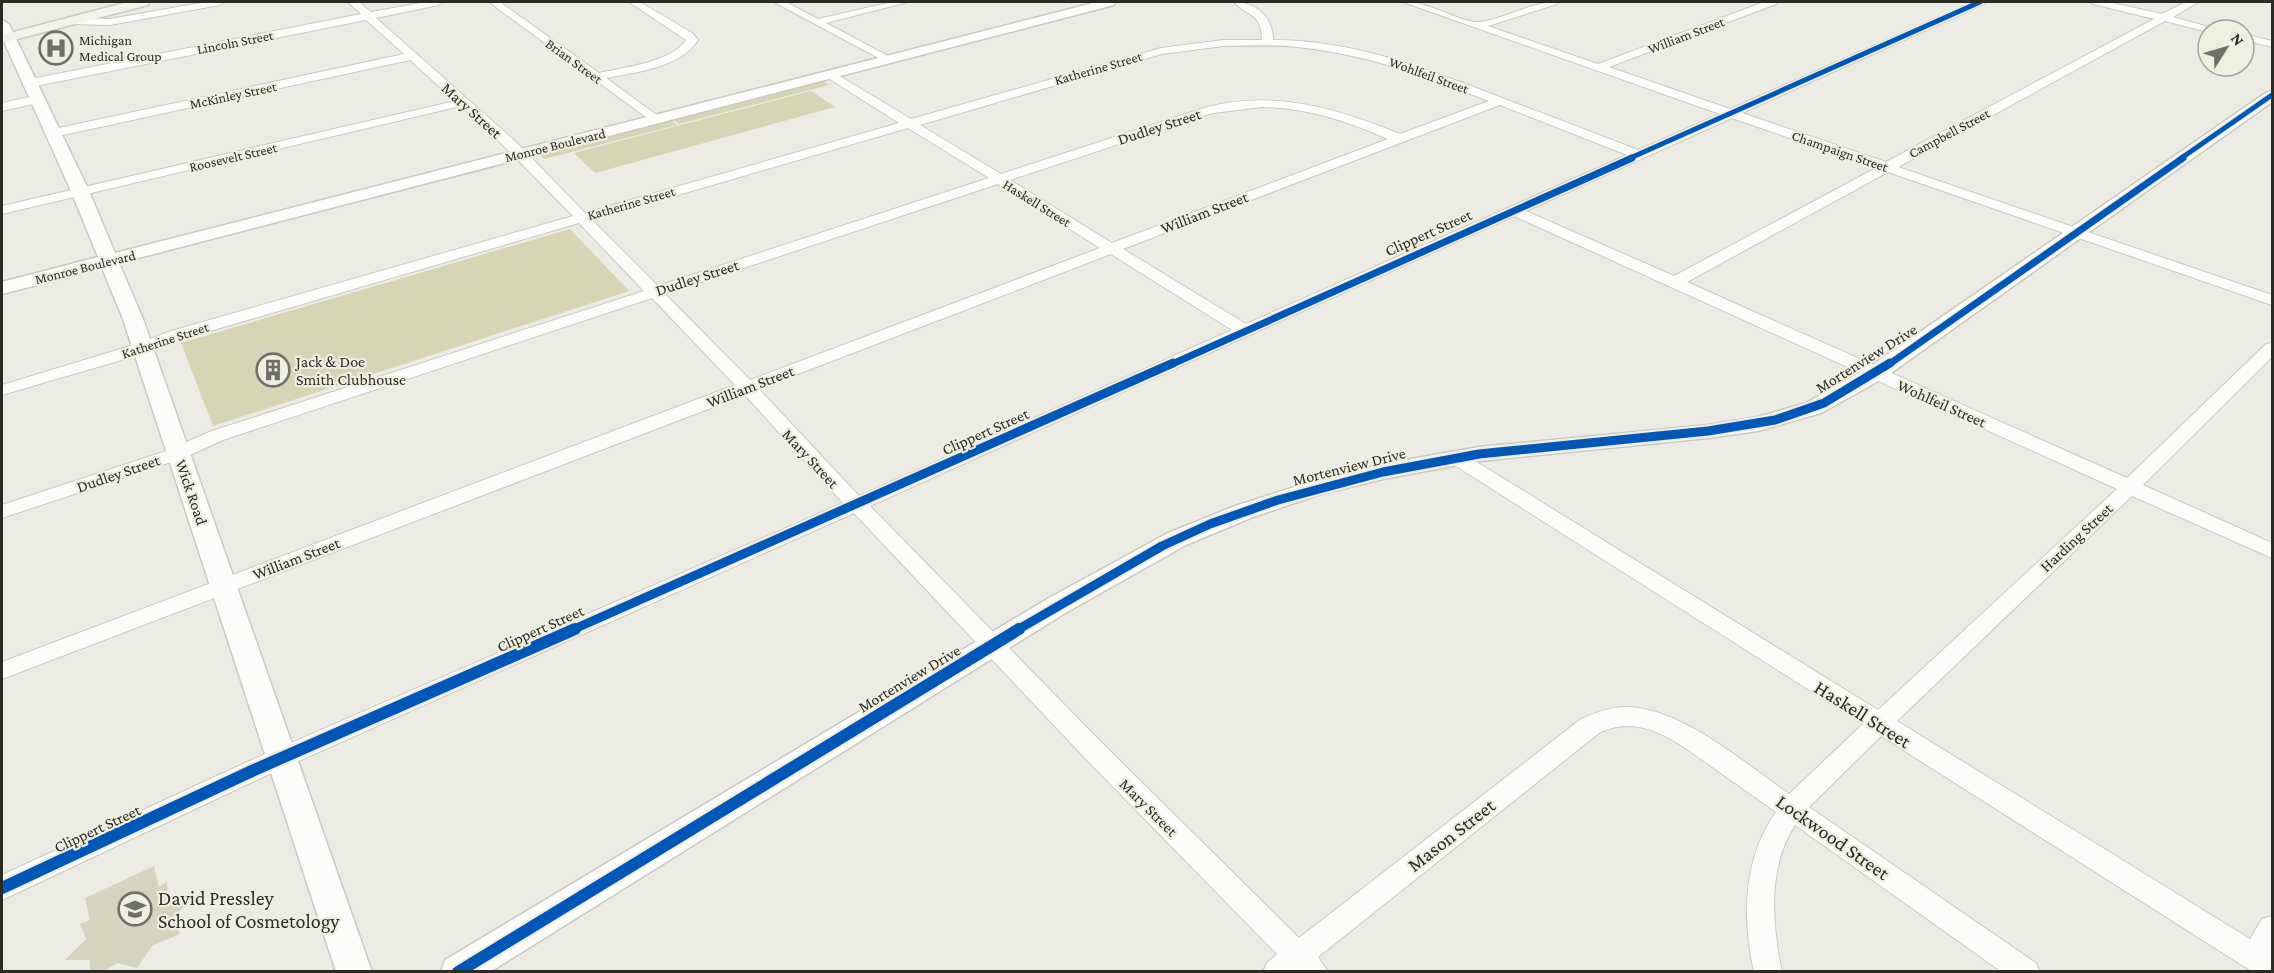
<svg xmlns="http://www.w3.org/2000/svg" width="2274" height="973" font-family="'Crimson Pro',serif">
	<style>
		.green { fill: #d5d4b3 }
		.building { fill: #d5d5bf }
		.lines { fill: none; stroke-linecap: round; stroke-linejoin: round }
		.minor-casing { stroke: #c9c9c3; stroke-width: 2 }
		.tertiary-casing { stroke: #c9c9c3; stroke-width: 3 }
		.secondary-casing { stroke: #c9c9c3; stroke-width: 3 }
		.minor { fill: #fcfcfb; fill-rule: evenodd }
		.tertiary { fill: #fcfcfb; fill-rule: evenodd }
		.secondary { fill: #f3f3ec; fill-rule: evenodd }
		.cycleway-far3-casing { stroke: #efefe0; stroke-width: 8 }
		.cycleway-far2-casing { stroke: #efefe0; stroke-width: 10 }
		.cycleway-far1-casing { stroke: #efefe0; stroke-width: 13 }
		.cycleway-casing { stroke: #efefe0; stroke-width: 16 }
		.cycleway-far3 { stroke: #0057b8; stroke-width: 5 }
		.cycleway-far2 { stroke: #0057b8; stroke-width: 7 }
		.cycleway-far1 { stroke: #0057b8; stroke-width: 9 }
		.cycleway { stroke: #0057b8; stroke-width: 12 }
		.labels { text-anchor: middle; stroke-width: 4.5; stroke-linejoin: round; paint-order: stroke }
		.far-street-label { font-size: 14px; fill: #2b2b26; stroke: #efefe0 }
		.far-poi-label { font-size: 14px; fill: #2b2b26; stroke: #efefe0; text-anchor: start }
		.street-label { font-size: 16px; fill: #2b2b26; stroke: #efefe0 }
		.poi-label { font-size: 16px; fill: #2b2b26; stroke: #efefe0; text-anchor: start }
		.near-street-label { font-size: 20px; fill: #2b2b26; stroke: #efefe0 }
		.near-poi-label { font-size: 20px; fill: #2b2b26; stroke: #efefe0; text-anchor: start }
	</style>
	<rect width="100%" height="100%" fill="#ecece4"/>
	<path class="green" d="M821 79 829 85 679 124 672 118Z
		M811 91 835 107 595 173 574 153Z
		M669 118 677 125 544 159 537 152Z
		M570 229 629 291 213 426 181 343Z"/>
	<path class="building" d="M271 347 290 379 269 386 253 352Z
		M154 866 159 887 167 882 168 899 190 900 173 919 180 934 152 946 137 968 118 963 102 972H89L90 960H65L86 939 80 924 90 920 85 898Z"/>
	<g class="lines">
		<g class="minor-casing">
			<path id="minor" d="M206 2H225L220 5 110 25 72 24 67 21 72 18 110 19Z
				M348 2H359L371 12 426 2H444L439 5 376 18 517 143 585 213 899 123 825 76V72H833L911 119 1161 48 1223 40H1262C1262 12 1246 16 1234 2 1256 2 1273 17 1273 40 1352 40 1425 68 1497 96 1544 114 1591 132 1638 150L1720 114 1403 2C1428 0 1462 24 1480 22 1507 18 1530 2 1558 2L1557 4 1488 26 1598 64 1764 2H1777L1776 4 1609 67 1730 109 1973 2H1985L1984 4 1742 113 1886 162 2154 19 2093 4 2092 2H2108L2162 14 2186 2H2198L2173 17 2220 30 2208 32 2165 21 1898 167 2272 295V305L1888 172 1687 282 2127 478 2266 344 2272 343V357L2143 485 2272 543V558L2132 496 1897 721 2250 939 2262 919 2272 916V972H2253L1881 736 1809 807 2036 963 2040 972H2002L1795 825C1767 868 1772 924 1782 972H1754C1742 917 1743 859 1776 812 1755 797 1735 783 1715 769 1681 745 1642 711 1599 733L1318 957 1328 972H1263L1267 963 1277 954 1083 756 854 513 263 777 2 900V875L245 763 843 503 745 395 2 679V662L735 385 652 298 223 440 186 457 2 518V505L172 449 209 432 644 291 579 223 183 339 149 352 2 395V385L137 344 171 331 573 216 507 149 461 106 2 214V206L455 101 410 60 54 137 48 133 54 129 404 54 366 20 31 87 25 83 31 79 361 14ZM1223 46C1247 46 1273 44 1297 47 1367 54 1424 76 1489 101L1400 134C1336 108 1275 90 1207 107L1001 174 920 125 1162 54ZM1500 105 1627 155 1246 324 1123 249ZM1262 107C1307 108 1347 121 1388 139L1112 243 1010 180 1213 113ZM1732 118 1876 168 1674 276 1526 211ZM908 128 989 178 658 286 592 220ZM998 184 1100 248 750 380 665 294ZM1514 216 2117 489 1878 710 1462 453H1448L1446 457 1448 461 1863 724 1789 794C1746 764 1679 706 1625 707 1610 707 1595 713 1581 719L1299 938 1101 742 870 506ZM1111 254 1232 330 859 496 759 389Z
				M489 2H500L599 73C622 68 672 62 686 40L629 2H640L692 33 698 40C680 68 636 72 606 78L658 116 660 119 658 122 654 123Z
				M774 2H786L818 19 892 2H908L826 23 890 57V61L886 62Z
				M2244 34 2272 41V47L2244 40Z
				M38 95 42 96V102L2 111V103Z"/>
		</g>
		<g class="tertiary-casing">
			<path id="tertiary" d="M1097 2H1116L1114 5 119 263 143 319 372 972H336L123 319 102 268 2 294V282L98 257 71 191 2 37V20L9 24 89 191 115 253Z
				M2272 91V102L1884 378 1821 413 1758 431 1708 438 1479 461 1383 479 1321 494 1253 517 1186 545 1067 612 490 972H441L445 960 1049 598 1168 533 1235 506 1304 484 1383 464 1479 447 1708 425 1758 417 1806 403 1868 368 2267 92Z"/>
		</g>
		<g class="secondary-casing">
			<path id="secondary" d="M128 2H150L148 5 2 43V35Z"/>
		</g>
		<use href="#minor" class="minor"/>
		<use href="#tertiary" class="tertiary"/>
		<use href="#secondary" class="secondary"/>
		<g class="cycleway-far3-casing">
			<path id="cycleway-far3" d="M1628 159 1980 2
				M2180 159 2272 95"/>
		</g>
		<g class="cycleway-far2-casing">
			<path id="cycleway-far2" d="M1170 365 1632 158
				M1888 365 2183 158"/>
		</g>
		<g class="cycleway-far1-casing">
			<path id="cycleway-far1" d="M572 630 1173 363
				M1017 630 1162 546 1210 524 1278 500 1383 472 1479 454 1708 431 1775 420 1824 403 1890 363"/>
		</g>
		<g class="cycleway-casing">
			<path id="cycleway" d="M2 888 254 770 575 629
				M458 972 1019 629"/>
		</g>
		<use href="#cycleway-far3" class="cycleway-far3"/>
		<use href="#cycleway-far2" class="cycleway-far2"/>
		<use href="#cycleway-far1" class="cycleway-far1"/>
		<use href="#cycleway" class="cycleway"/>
	</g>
	<defs>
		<g id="hospital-ring" transform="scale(1.725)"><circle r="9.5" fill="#efefe0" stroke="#6f6f68" stroke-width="1.5"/><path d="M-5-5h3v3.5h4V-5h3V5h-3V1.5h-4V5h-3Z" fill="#6f6f68"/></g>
		<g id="building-ring" transform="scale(1.725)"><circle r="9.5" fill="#efefe0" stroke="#6f6f68" stroke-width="1.5"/><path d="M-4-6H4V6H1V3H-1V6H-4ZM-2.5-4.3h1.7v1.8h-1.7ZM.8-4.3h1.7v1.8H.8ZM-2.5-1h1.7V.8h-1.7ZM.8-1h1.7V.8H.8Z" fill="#6f6f68"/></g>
		<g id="school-ring" transform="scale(1.725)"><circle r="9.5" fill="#efefe0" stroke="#6f6f68" stroke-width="1.5"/><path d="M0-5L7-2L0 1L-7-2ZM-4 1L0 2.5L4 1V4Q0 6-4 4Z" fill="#6f6f68"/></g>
	</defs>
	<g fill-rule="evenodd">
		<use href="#hospital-ring" x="56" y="48"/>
		<use href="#building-ring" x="273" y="370"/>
		<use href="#school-ring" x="135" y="909"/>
	</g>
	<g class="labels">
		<g class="far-street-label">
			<text transform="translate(1686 35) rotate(-21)" y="5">William Street</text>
			<text transform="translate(235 42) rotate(-11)" y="5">Lincoln Street</text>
			<text transform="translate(574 61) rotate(36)" y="5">Brian Street</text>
			<text transform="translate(1098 68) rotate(-16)" y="5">Katherine Street</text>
			<text transform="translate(1429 75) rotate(20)" y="5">Wohlfeil Street</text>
			<text transform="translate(233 95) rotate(-12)" y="5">McKinley Street</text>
			<text transform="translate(1949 133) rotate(-28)" y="5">Campbell Street</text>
			<text transform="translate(555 145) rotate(-14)" y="5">Monroe Boulevard</text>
			<text transform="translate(1840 151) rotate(19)" y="5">Champaign Street</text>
			<text transform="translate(233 157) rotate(-13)" y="5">Roosevelt Street</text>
			<text transform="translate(631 203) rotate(-16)" y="5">Katherine Street</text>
			<text transform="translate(1037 203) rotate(32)" y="5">Haskell Street</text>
			<text transform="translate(85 267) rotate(-14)" y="5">Monroe Boulevard</text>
			<text transform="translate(165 340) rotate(-18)" y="5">Katherine Street</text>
		</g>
		<g class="far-poi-label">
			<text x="79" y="45">Michigan<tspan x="79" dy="16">Medical Group</tspan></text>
		</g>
		<g class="street-label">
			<text transform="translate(472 110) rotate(42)" y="6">Mary Street</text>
			<text transform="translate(1159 126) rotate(-18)" y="6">Dudley Street</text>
			<text transform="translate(1204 212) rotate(-21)" y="6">William Street</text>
			<text transform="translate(1428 232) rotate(-24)" y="6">Clippert Street</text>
			<text transform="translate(697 277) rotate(-18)" y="6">Dudley Street</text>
			<text transform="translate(1866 358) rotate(-32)" y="6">Mortenview Drive</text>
			<text transform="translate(750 386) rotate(-21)" y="6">William Street</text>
			<text transform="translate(1942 403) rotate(24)" y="6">Wohlfeil Street</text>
			<text transform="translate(985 431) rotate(-24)" y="6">Clippert Street</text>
			<text transform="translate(811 458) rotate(47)" y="6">Mary Street</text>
			<text transform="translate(1349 466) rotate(-14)" y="6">Mortenview Drive</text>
			<text transform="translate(118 473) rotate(-19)" y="6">Dudley Street</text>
			<text transform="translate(192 492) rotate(71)" y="6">Wick Road</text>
			<text transform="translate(2076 537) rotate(-43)" y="6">Harding Street</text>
			<text transform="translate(296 558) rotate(-21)" y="6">William Street</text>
			<text transform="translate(540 628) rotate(-24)" y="6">Clippert Street</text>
			<text transform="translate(909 678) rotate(-31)" y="6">Mortenview Drive</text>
			<text transform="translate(1149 807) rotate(45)" y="6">Mary Street</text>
			<text transform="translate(97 828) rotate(-25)" y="6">Clippert Street</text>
		</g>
		<g class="poi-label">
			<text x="296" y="367">Jack &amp; Doe<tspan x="296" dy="18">Smith Clubhouse</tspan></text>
		</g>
		<g class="near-street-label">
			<text transform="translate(1863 714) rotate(32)" y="7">Haskell Street</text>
			<text transform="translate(1451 835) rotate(-38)" y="7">Mason Street</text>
			<text transform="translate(1833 837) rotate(35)" y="7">Lockwood Street</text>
		</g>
		<g class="near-poi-label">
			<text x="158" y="905">David Pressley<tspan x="158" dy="23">School of Cosmetology</tspan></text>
		</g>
	</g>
	<rect width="2274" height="973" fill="none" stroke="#2b2b26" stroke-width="6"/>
	<g transform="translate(2226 48) rotate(53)"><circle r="28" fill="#efefe0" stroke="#a1a196" stroke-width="1.5"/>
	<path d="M0-4.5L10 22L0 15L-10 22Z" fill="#6f6f68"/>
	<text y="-9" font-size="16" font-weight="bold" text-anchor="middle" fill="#2b2b26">N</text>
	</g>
</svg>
